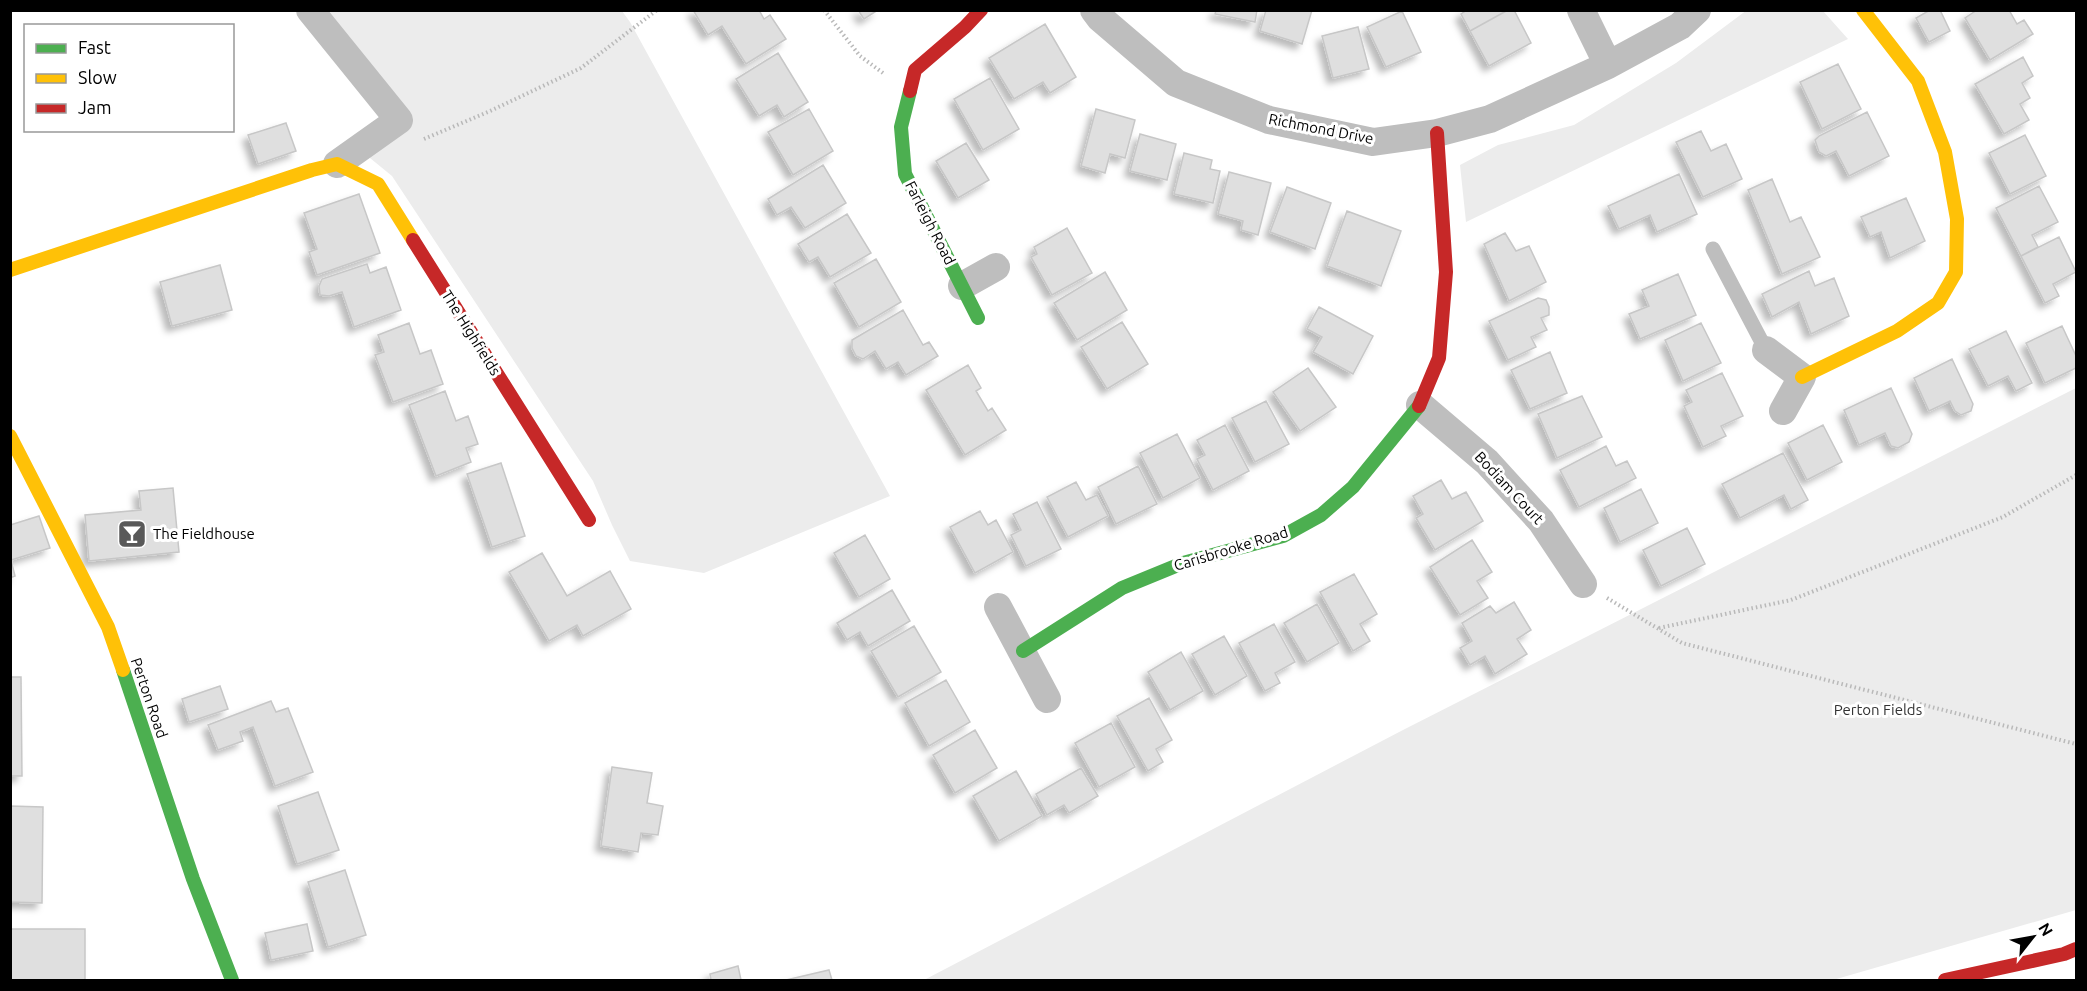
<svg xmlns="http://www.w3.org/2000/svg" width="2087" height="991" font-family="Ubuntu,sans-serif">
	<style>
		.green { fill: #ececec }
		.building { fill: #dfdfdf; stroke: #c7c7c7; stroke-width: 1.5; filter: url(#shadow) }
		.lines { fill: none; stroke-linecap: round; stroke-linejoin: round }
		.path { stroke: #b9b9b9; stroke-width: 4; stroke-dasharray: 1.5 3; stroke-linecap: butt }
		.lane { stroke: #bebebe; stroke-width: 15 }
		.street { stroke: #bebebe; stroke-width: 28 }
		.fast { stroke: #4caf50; stroke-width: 14 }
		.slow { stroke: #ffc107; stroke-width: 14 }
		.jam { stroke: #c62828; stroke-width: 14 }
		.labels { text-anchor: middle; stroke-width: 6; stroke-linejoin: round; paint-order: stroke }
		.street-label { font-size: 15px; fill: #000; stroke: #fff }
		.poi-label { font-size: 15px; fill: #000; stroke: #fff; text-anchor: start }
		.park-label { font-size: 15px; fill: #333; stroke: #fff }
	</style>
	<defs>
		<filter id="shadow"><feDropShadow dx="-5.5" dy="5.5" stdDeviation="3" flood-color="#0004"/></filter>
	</defs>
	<rect width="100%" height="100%" fill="#fff"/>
	<path class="green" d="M1747 10 1823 11 1848 39 1466 222 1460 165 1498 145 1574 125 1676 63Z
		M303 11H622L630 22 890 496 704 573 630 561 612 525 593 481 392 176 354 145 383 117Z
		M2076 388V910L1833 980H924L1403 730Z"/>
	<path class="building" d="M693 10H759L764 19 770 15 786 39 746 64 722 26 708 35Z
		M858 10H878L864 19Z
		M1216 10H1257L1255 22 1215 14Z
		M1266 10H1312L1302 44 1260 31Z
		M1467 10H1508L1470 31 1461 14Z
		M1508 10H1514L1531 43 1489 66 1470 31Z
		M1930 10H1940L1950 31 1929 42 1916 18Z
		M1977 10H2009L2017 24 2024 20 2033 34 1990 60 1965 18Z
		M1402 11 1421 52 1386 67 1367 27Z
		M1045 24 1076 77 1050 93 1043 82 1014 99 989 58Z
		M1358 27 1369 69 1333 78 1322 36Z
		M778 53 808 102 784 117 777 105 759 116 736 79Z
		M2023 57 2033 76 2022 83 2030 98 2020 104 2029 120 2004 134 1975 84Z
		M1838 64 1861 109 1822 129 1800 82Z
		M990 78 1019 129 983 150 954 99Z
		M809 109 833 151 793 175 768 132Z
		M1096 109 1135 120 1125 158 1110 154 1105 173 1081 166Z
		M1867 112 1889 156 1849 176 1836 151 1826 156 1819 152 1815 140 1819 136Z
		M286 123 296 151 258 164 248 135Z
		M1701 131 1711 151 1726 144 1742 179 1703 197 1676 142Z
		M1140 134 1176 144 1167 180 1130 171Z
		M2025 135 2046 176 2010 194 1989 153Z
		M966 143 989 180 958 198 936 161Z
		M1184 153 1212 160 1210 169 1220 171 1213 203 1174 194Z
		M823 165 846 203 805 228 791 207 777 215 768 199Z
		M1229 172 1271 183 1258 235 1241 230 1243 221 1218 214Z
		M1679 174 1697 214 1657 232 1650 215 1619 229 1608 206Z
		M1772 179 1790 222 1801 217 1820 257 1782 274 1748 190Z
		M2039 186 2058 222 2032 235 2038 247 2021 256 1996 208Z
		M1287 187 1331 203 1315 249 1270 232Z
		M359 194 380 253 317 275 309 252 317 249 304 213Z
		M1906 198 1925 241 1890 258 1881 232 1870 237 1861 217Z
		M1347 211 1401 231 1381 286 1327 266Z
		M847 214 871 253 830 277 818 257 809 262 798 244Z
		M1067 228 1092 273 1052 295 1031 257 1037 254 1034 247Z
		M1505 233 1516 251 1529 246 1546 282 1509 301 1484 244Z
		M2059 237 2076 272 2053 284 2059 296 2045 303 2021 256Z
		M876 259 901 302 859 327 834 283Z
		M367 264 370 273 386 267 401 310 354 327 342 292 329 296 320 295 319 286 322 279Z
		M220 265 232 310 172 326 160 282Z
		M1809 271 1815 286 1834 278 1849 316 1811 334 1799 302 1772 317 1762 294Z
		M1105 272 1127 310 1077 340 1054 303Z
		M1678 274 1696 315 1640 339 1629 314 1649 306 1642 290Z
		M1538 298 1546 300 1549 307V315L1541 318 1547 330 1531 337 1536 347 1508 360 1489 321Z
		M1319 307 1373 336 1353 374 1313 352 1322 337 1307 329Z
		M903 310 923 345 929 342 938 356 906 375 898 362 886 369 875 351 863 359 856 356 852 348V340Z
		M1122 322 1148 364 1107 389 1081 347Z
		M409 323 420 354 431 350 443 384 393 402 375 355 384 352 378 335Z
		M1701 323 1721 363 1683 381 1665 340Z
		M2062 326 2076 356V368L2045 383 2026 343Z
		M2006 331 2032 383 2016 391 2008 376 1988 386 1969 349Z
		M1550 352 1567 393 1530 409 1511 370Z
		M1952 359 1973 404 1971 411 1961 415 1955 411 1950 401 1929 411 1914 378Z
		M968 365 981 388 976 391 988 411 992 408 1006 430 965 455 926 390Z
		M1308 368 1336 407 1300 431 1273 392Z
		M1722 373 1743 416 1721 426 1726 436 1703 447 1684 406 1692 402 1686 390Z
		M1891 388 1912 434 1909 442 1898 448 1891 446 1885 433 1859 445 1844 410Z
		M445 391 456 421 468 416 478 444 466 448 471 462 436 476 409 405Z
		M1582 396 1602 437 1557 458 1538 414Z
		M1266 401 1289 444 1255 462 1232 418Z
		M1225 425 1249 471 1213 490 1197 459 1205 455 1197 440Z
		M1823 425 1842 462 1807 480 1788 443Z
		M1177 434 1200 478 1163 498 1140 453Z
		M1606 446 1616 466 1627 461 1636 478 1579 507 1560 470Z
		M1783 453 1808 500 1791 509 1784 495 1740 518 1722 484Z
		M501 463 525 536 492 547 467 474Z
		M1138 466 1157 504 1116 524 1098 487Z
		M1441 480 1452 499 1466 492 1483 521 1435 550 1416 518 1423 514 1413 496Z
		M1076 482 1086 500 1097 495 1108 516 1068 537 1047 497Z
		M173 488 179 552 89 561 85 515 141 510 139 491Z
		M1641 489 1658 523 1620 542 1604 508Z
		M1037 502 1061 549 1026 566 1011 535 1021 530 1013 514Z
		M980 511 988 525 996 520 1013 552 975 573 950 527Z
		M39 516 50 548 11 560 15 576 10 578V525Z
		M1687 528 1705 564 1661 586 1643 550Z
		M865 535 890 579 859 597 834 553Z
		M1472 540 1492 572 1477 581 1488 598 1460 615 1430 567Z
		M542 553 567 596 610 571 631 609 583 636 577 625 549 641 509 572Z
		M1354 574 1377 614 1360 624 1370 641 1353 651 1320 592Z
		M892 590 910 621 868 646 860 632 847 640 837 623Z
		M1514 602 1531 630 1517 639 1527 654 1495 674 1485 656 1470 665 1460 648 1472 641 1462 623 1490 606 1496 613Z
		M1317 604 1339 643 1307 662 1284 623Z
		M1274 624 1295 662 1275 673 1280 683 1265 691 1239 643Z
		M914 626 941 672 898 697 871 651Z
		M1224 636 1247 676 1215 695 1192 654Z
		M1181 652 1203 691 1170 710 1148 672Z
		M10 677H21L22 776H10Z
		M946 680 970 722 929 746 905 703Z
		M220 686 228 709 189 722 182 699Z
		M1149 698 1172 740 1156 749 1163 762 1148 771 1117 716Z
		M271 701 276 712 288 708 313 772 275 786 253 727 240 732 243 741 218 750 208 725Z
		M1111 723 1135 767 1099 787 1075 743Z
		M975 730 997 768 955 793 933 755Z
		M612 767 652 773 647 803 663 806 658 835 641 833 638 852 601 846Z
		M1081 768 1098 796 1069 813 1064 805 1047 815 1036 794Z
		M1016 771 1042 816 999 841 973 796Z
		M318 792 339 850 297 864 278 806Z
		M10 806 43 807 42 903 10 902Z
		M345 870 366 935 328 947 308 882Z
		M307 924 313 951 271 960 265 933Z
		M10 929H85V980H10Z
		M738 966 741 980H711L710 974Z
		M829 970 832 980H786Z"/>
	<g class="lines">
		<path class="path" d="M824 10 860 56 883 73
			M424 139 488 112 581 68 657 10
			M1607 598 1682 643 2076 744
			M1659 628 1791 600 2003 517 2076 475"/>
		<path class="lane" d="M1713 249 1766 350"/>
		<path class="street" d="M310 10 399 120 337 164
			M1094 10 1100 18 1176 83 1269 120 1373 142 1437 133 1490 119 1608 65 1680 26 1697 10
			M1581 10 1608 65
			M962 286 996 267
			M1766 350 1802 377 1783 411
			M1420 405 1487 462 1541 521 1583 584
			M998 607 1047 699"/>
		<path class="fast" d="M910 91 901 127 905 174 978 318
			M1023 651 1122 588 1183 563 1283 536 1321 515 1353 487 1419 406
			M123 670 193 879 232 980"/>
		<path class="slow" d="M10 270 312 170 337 164 378 184 413 240
			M1802 377 1897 331 1938 303 1956 272 1957 219 1945 152 1918 81 1863 10
			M10 436 108 627 123 670"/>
		<path class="jam" d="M910 91 915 70 965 27 981 10
			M413 240 589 520
			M1419 406 1439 358 1446 272 1437 133
			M1945 980 2064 954 2076 949"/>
	</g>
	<defs>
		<g id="bar-square" transform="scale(1.5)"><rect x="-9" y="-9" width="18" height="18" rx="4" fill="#595959" stroke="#fff"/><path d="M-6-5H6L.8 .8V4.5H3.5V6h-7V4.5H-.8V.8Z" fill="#fff"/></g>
	</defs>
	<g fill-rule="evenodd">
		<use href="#bar-square" x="132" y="534"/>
	</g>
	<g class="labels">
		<g class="street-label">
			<text transform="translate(1321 129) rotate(11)" y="5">Richmond Drive</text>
			<text transform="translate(930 223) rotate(63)" y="5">Farleigh Road</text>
			<text transform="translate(471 333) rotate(58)" y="5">The Highfields</text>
			<text transform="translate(1509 488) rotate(47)" y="5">Bodiam Court</text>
			<text transform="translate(1231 549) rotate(-17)" y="5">Carisbrooke Road</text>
			<text transform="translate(149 698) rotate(71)" y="5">Perton Road</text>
		</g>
		<g class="poi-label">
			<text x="153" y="539">The Fieldhouse</text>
		</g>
		<g class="park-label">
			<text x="1878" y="715">Perton Fields</text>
		</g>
	</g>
	<rect width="2087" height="991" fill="none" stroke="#000000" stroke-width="24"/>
	<rect x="24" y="24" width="210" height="108" fill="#ffffff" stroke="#999999" stroke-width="1.5"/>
	<rect x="36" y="44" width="30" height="9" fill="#4caf50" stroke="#999999" stroke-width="1.5"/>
	<text x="78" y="54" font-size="18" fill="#000000">Fast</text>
	<rect x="36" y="74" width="30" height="9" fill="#ffc107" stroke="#999999" stroke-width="1.5"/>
	<text x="78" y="84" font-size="18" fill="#000000">Slow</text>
	<rect x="36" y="104" width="30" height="9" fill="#c62828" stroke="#999999" stroke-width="1.5"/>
	<text x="78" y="114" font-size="18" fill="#000000">Jam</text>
	<g transform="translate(2033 937) rotate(59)" stroke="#ffffff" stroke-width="4.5" paint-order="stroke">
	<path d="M0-4.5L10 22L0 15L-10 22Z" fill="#000000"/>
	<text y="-9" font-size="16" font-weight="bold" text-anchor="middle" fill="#000000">N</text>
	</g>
</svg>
